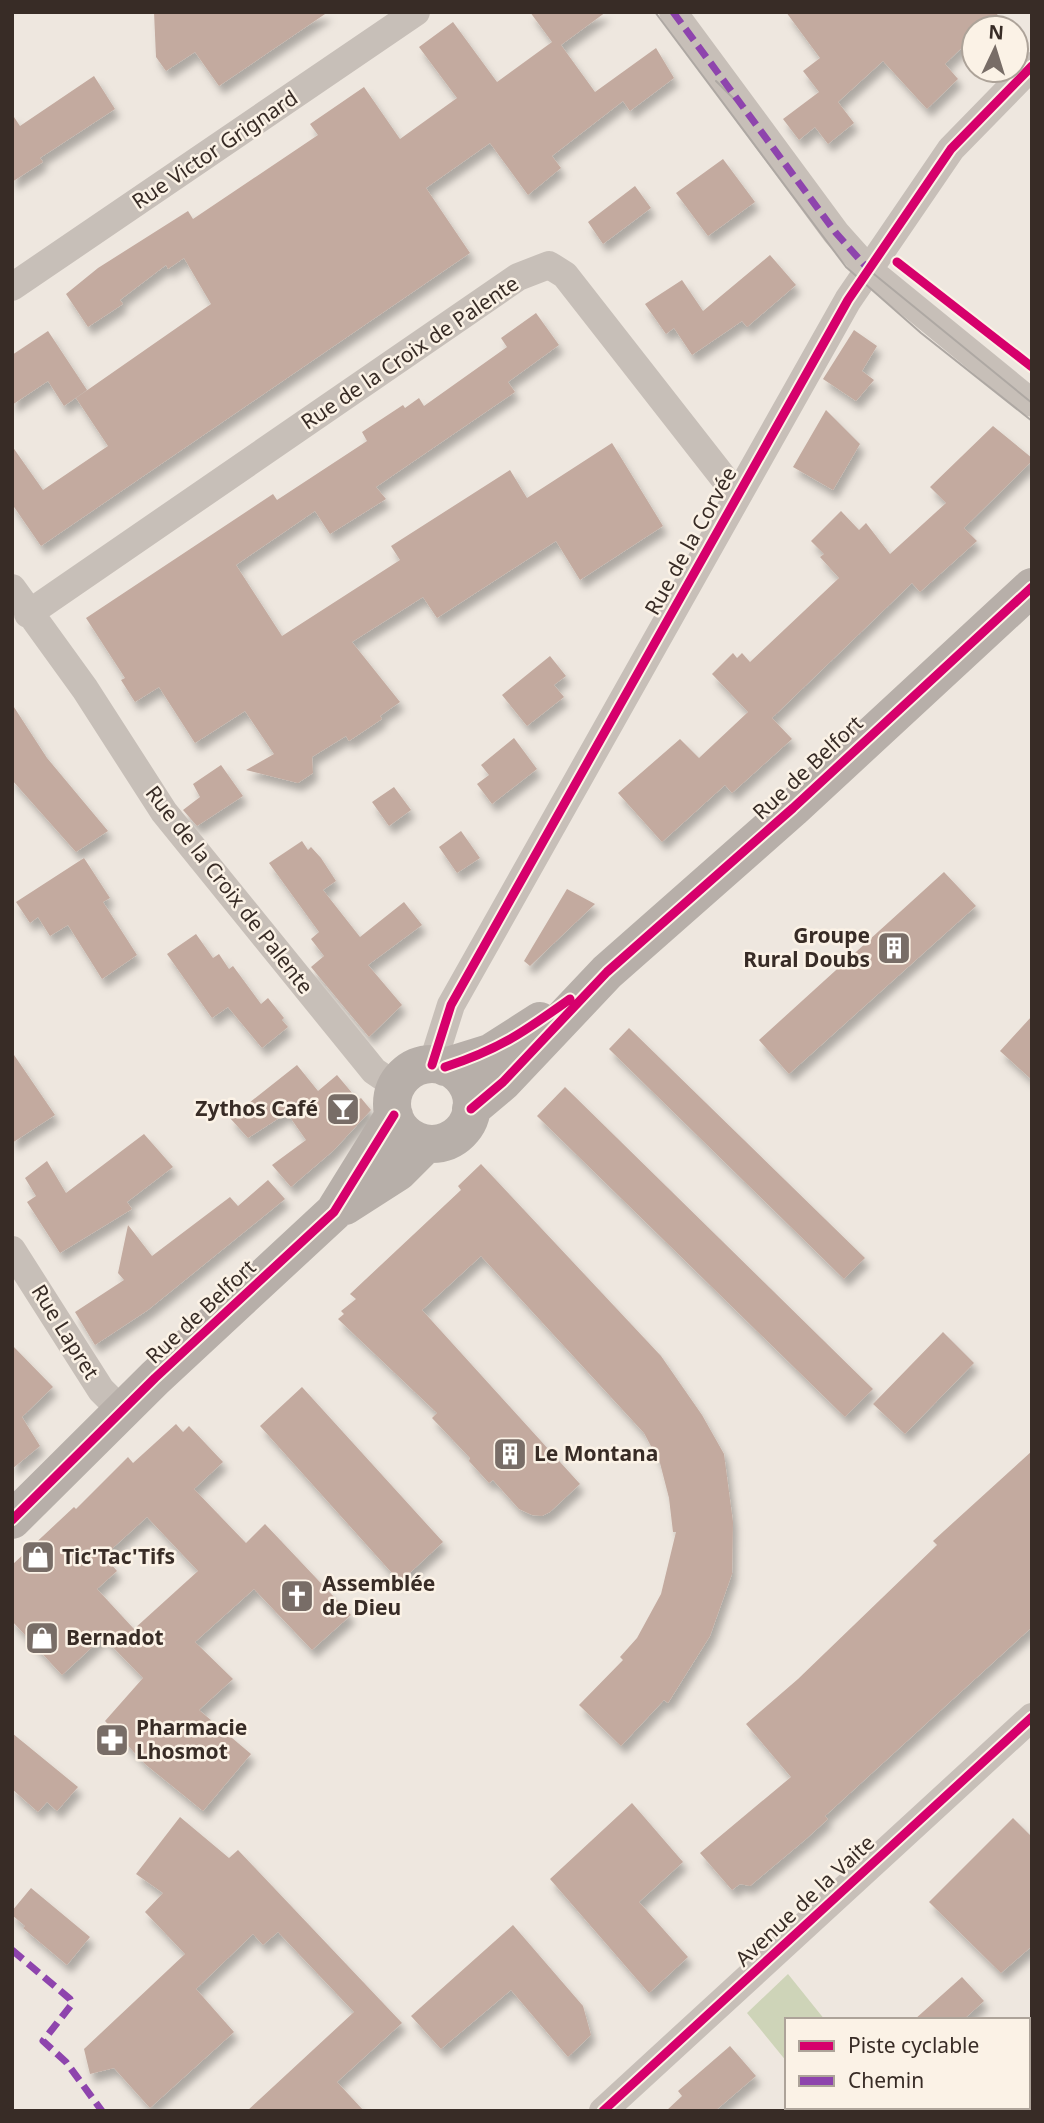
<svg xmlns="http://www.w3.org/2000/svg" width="1044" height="2123" font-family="'Noto Sans',sans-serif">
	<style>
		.green { fill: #ced4b8 }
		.building { fill: #c3aa9f; fill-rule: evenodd; filter: url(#shadow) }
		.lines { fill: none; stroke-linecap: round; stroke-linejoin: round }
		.minor { stroke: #c7bfb8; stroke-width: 28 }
		.secondary { stroke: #b7afa9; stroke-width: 38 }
		.tram { stroke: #aea8a3; stroke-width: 2 }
		.quiet { stroke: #8e44ad; stroke-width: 7; stroke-dasharray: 14 7; stroke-linecap: butt }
		.cycleway-casing { stroke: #fbf2e6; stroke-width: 13 }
		.cycleway { stroke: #d6006c; stroke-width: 9 }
		.labels { text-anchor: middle; stroke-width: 5; stroke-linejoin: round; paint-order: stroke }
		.street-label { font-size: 21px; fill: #382c26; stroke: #fbf2e6 }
		.poi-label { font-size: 21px; font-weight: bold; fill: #382c26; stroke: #fbf2e6; text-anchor: start }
	</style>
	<defs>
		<filter id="shadow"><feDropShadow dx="4.5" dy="8" stdDeviation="3.5" flood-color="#0004"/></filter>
	</defs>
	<rect width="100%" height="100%" fill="#eee7df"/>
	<path class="green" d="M788 1974 825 2020H787V2062L747 2013Z"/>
	<path class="building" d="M154 12H328L219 86 195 52 166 71 156 57Z
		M530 12H606L561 45 595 92 656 48 674 78 630 111 623 101 552 156 561 168 528 195 490 143 426 188 470 253 41 546 12 504V446L43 490 108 446 76 398 211 304 184 258 168 269 166 265 120 300 123 304 88 327 66 294 98 268 188 211 193 219 318 135 310 124 364 87 400 139 457 98 419 47 453 22 497 82 552 42Z
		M786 12H1000L983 28H974V36L945 64 958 79 927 109 883 61 838 102 854 123 828 144 815 127 799 140 783 119 819 92 803 71 820 58Z
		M94 76 115 109 40 158 43 162 12 182V114L20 126Z
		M723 159 755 202 708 236 676 193Z
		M635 186 651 208 603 244 588 222Z
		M770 255 796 285 747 327 742 321 692 355 674 328 666 334 645 304 682 280 703 311Z
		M536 313 559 345 508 382 515 392 376 487 386 499 330 534 315 511 236 565 282 636 400 560 391 546 510 470 527 498 612 443 663 526 580 580 556 541 437 618 423 597 352 642 400 702 380 716 382 719 349 741 346 736 312 757 313 773 298 783 246 770 274 754 245 711 195 743 159 687 135 702 121 680 125 678 86 618 273 494 277 500 367 441 362 432 403 405 405 408 419 398 424 406 507 347 501 338Z
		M854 330 877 346 862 371 874 380 856 401 823 379Z
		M48 331 87 390 64 406 48 381 12 405V355Z
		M826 410 860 444 833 490 793 467Z
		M993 426 1032 458V461L964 528 977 541 920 592 912 583 772 718 792 739 732 793 725 785 662 842 618 793 680 739 699 758 748 712 712 674 733 653 737 658 742 653 750 662 839 578 820 557 824 554 811 541 841 511 859 530 866 523 890 554 946 503 930 487Z
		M550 656 566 676 554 685 564 697 527 726 502 695Z
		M12 704 47 758 108 831 76 852 12 780Z
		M514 738 537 769 492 804 477 784 489 775 481 765Z
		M221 765 243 796 197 826 183 810 200 797 193 784Z
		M394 787 411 810 389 826 372 802Z
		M461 831 480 858 457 873 439 847Z
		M302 841 308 850 311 847 321 858 336 881 323 890 360 937 404 902 422 925 368 965 402 1005 369 1037 311 967 324 956 311 939 319 932 269 863Z
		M84 858 110 898 103 902 137 955 102 979 68 925 50 936 38 917 30 923 16 902Z
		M944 872 976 906 789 1074 759 1040Z
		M567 889 595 904 530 966 524 961Z
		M196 934 213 958 219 954 229 969 233 966 261 1004 268 998 284 1018 282 1020 288 1027 262 1048 228 1007 212 1018 167 954Z
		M1032 1016V1080L1000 1051Z
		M629 1028 865 1258 844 1279 609 1049Z
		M12 1052 55 1115 12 1143Z
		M297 1065 318 1091 337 1075 358 1100 361 1098 371 1110 334 1150 291 1187 272 1165 306 1140 287 1113 248 1138 230 1118Z
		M565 1087 873 1389 845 1417 537 1116Z
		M144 1134 173 1167 127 1202 132 1209 60 1253 27 1202 36 1196 25 1178 47 1161 66 1193Z
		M481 1164 661 1356 702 1415 724 1454 733 1522 732 1574 710 1636 668 1703 664 1700 621 1746 579 1705 623 1660 620 1657 637 1638 661 1594 676 1532H673L669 1498 660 1463 644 1433 481 1256 422 1310 580 1484 550 1512 542 1516 532 1515 519 1509 493 1480 489 1483 469 1461 470 1458 432 1418 437 1413 338 1319 344 1314 341 1311 356 1299 350 1294 461 1190 458 1186Z
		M268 1180 285 1199 148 1310 95 1345 75 1312 124 1280 118 1273 128 1225 152 1256 230 1197 238 1206Z
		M943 1332 974 1363 905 1434 873 1404Z
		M12 1345 53 1387 22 1417 40 1446 12 1469Z
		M302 1387 443 1542 400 1582 260 1426Z
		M176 1424 183 1432 189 1426 223 1462 194 1489 246 1543 265 1524 351 1615 312 1650 254 1589 195 1642 233 1679 199 1710 251 1754 203 1811 145 1764 105 1721 143 1678 103 1637 62 1675 12 1621V1565L74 1507 76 1509 128 1457 133 1463ZM147 1517 198 1571 134 1629 97 1589 117 1571 104 1556Z
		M1032 1451V1627L825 1816 828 1819 806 1839 750 1886 740 1884 732 1890 700 1853 791 1777 746 1724 798 1679 937 1545 933 1541Z
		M12 1733 78 1787 57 1811 47 1802 38 1812 12 1789Z
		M632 1803 683 1862 639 1902 688 1957 649 1993 550 1879Z
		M180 1817 229 1858 238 1850 402 2023 337 2082 364 2111H247L354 2012 278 1932 263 1945 253 1934 196 1989 234 2032 150 2108 114 2068 90 2074 84 2049 185 1954 145 1912 163 1893 136 1874Z
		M1013 1818 1032 1837V1946L1001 1973 929 1902Z
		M31 1888 90 1937 67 1965 23 1928 25 1926 12 1915V1911Z
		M513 1925 583 2006 591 2035 568 2057 511 1990 441 2049 411 2016Z
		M962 1977 984 2001 963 2020H914Z
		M730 2046 756 2076 715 2111H666L682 2096 678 2091Z"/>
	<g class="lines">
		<path class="minor" d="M673 12 836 233 869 270 1032 403
			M12 287 416 12
			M12 588 85 689 164 812 374 1071 396 1086
			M28 614 518 277 549 265 565 275 737 495
			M432 1065 451 1005 848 300 951 149 1032 66
			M12 1250 101 1390 122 1411
			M603 2111 1032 1717"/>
		<path class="secondary" d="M392 1104a40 40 0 1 1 80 0a40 40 0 1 1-80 0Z
			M445 1067 490 1053 540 1021
			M471 1109 503 1082 607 972 793 808 1032 587
			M345 1206 398 1172 426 1144
			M12 1520 155 1378 334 1212 394 1115"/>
		<path class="tram" d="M655 12 846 267 921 333 1032 421
			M716 81 743 108
			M869 270 1032 403"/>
		<path class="quiet" d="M673 12 836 233 869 270
			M12 1950 70 1999 72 2004 43 2041 66 2062 102 2111"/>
		<g class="cycleway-casing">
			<path id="cycleway" d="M897 262 1032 367
				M432 1065 451 1005 848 300 951 149 1032 66
				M445 1067C500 1049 524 1032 570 999
				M471 1109 503 1082 607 972 793 808 1032 587
				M12 1520 155 1378 334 1212 394 1115
				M603 2111 1032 1717"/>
		</g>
		<use href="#cycleway" class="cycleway"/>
	</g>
	<defs>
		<g id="building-square" transform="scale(1.75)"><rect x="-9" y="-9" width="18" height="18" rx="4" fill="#786d67" stroke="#fbf2e6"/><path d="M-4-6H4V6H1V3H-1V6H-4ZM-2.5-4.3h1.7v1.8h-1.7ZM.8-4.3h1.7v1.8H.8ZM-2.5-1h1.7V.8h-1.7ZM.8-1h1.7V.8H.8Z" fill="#fff"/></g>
		<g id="bar-square" transform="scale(1.75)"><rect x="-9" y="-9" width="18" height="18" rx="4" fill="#786d67" stroke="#fbf2e6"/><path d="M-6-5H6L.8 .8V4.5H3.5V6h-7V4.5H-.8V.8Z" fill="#fff"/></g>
		<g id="shop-square" transform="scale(1.75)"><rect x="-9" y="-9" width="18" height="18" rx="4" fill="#786d67" stroke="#fbf2e6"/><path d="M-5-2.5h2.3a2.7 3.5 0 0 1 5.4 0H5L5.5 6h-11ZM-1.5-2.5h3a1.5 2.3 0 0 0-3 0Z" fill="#fff"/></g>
		<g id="church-square" transform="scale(1.75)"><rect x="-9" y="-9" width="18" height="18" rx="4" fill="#786d67" stroke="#fbf2e6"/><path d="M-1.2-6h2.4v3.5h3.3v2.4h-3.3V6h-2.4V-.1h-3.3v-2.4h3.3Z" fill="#fff"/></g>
		<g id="pharmacy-square" transform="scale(1.75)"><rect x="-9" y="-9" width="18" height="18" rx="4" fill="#786d67" stroke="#fbf2e6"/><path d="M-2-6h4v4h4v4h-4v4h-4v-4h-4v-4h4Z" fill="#fff"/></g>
	</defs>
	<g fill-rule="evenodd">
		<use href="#building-square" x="894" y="948"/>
		<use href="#bar-square" x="343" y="1109"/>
		<use href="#building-square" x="510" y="1454"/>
		<use href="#shop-square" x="38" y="1557"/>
		<use href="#church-square" x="297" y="1596"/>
		<use href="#shop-square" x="42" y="1638"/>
		<use href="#pharmacy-square" x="112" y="1740"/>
	</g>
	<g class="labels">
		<g class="street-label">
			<text transform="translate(215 150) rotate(-34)" y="7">Rue Victor Grignard</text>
			<text transform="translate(410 353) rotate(-34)" y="7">Rue de la Croix de Palente</text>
			<text transform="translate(691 541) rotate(-61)" y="7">Rue de la Corvée</text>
			<text transform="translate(808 768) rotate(-43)" y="7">Rue de Belfort</text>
			<text transform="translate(229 890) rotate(52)" y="7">Rue de la Croix de Palente</text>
			<text transform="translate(201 1312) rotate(-43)" y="7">Rue de Belfort</text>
			<text transform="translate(65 1332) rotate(58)" y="7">Rue Lapret</text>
			<text transform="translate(805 1901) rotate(-43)" y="7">Avenue de la Vaite</text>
		</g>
		<g class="poi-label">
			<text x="870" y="943" text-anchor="end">Groupe<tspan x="870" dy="24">Rural Doubs</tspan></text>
			<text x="318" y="1116" text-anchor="end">Zythos Café</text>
			<text x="534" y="1461">Le Montana</text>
			<text x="62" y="1564">Tic'Tac'Tifs</text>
			<text x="322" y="1591">Assemblée<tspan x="322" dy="24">de Dieu</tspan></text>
			<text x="66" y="1645">Bernadot</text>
			<text x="136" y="1735">Pharmacie<tspan x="136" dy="24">Lhosmot</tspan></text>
		</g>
	</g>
	<rect width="1044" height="2123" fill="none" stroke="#382c26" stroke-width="28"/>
	<rect x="785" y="2018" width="245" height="91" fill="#fbf2e6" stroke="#ada399" stroke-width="2"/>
	<rect x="799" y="2041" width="35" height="10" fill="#d6006c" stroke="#ada399" stroke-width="2"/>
	<text x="848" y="2053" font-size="21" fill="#382c26">Piste cyclable</text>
	<rect x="799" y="2076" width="35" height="10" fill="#8e44ad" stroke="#ada399" stroke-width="2"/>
	<text x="848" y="2088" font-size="21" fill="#382c26">Chemin</text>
	<g transform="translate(995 49) rotate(4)"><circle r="33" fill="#fbf2e6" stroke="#ada399" stroke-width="2"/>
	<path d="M0-5L12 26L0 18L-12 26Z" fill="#786d67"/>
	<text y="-10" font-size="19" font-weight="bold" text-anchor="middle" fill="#382c26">N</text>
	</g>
</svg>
